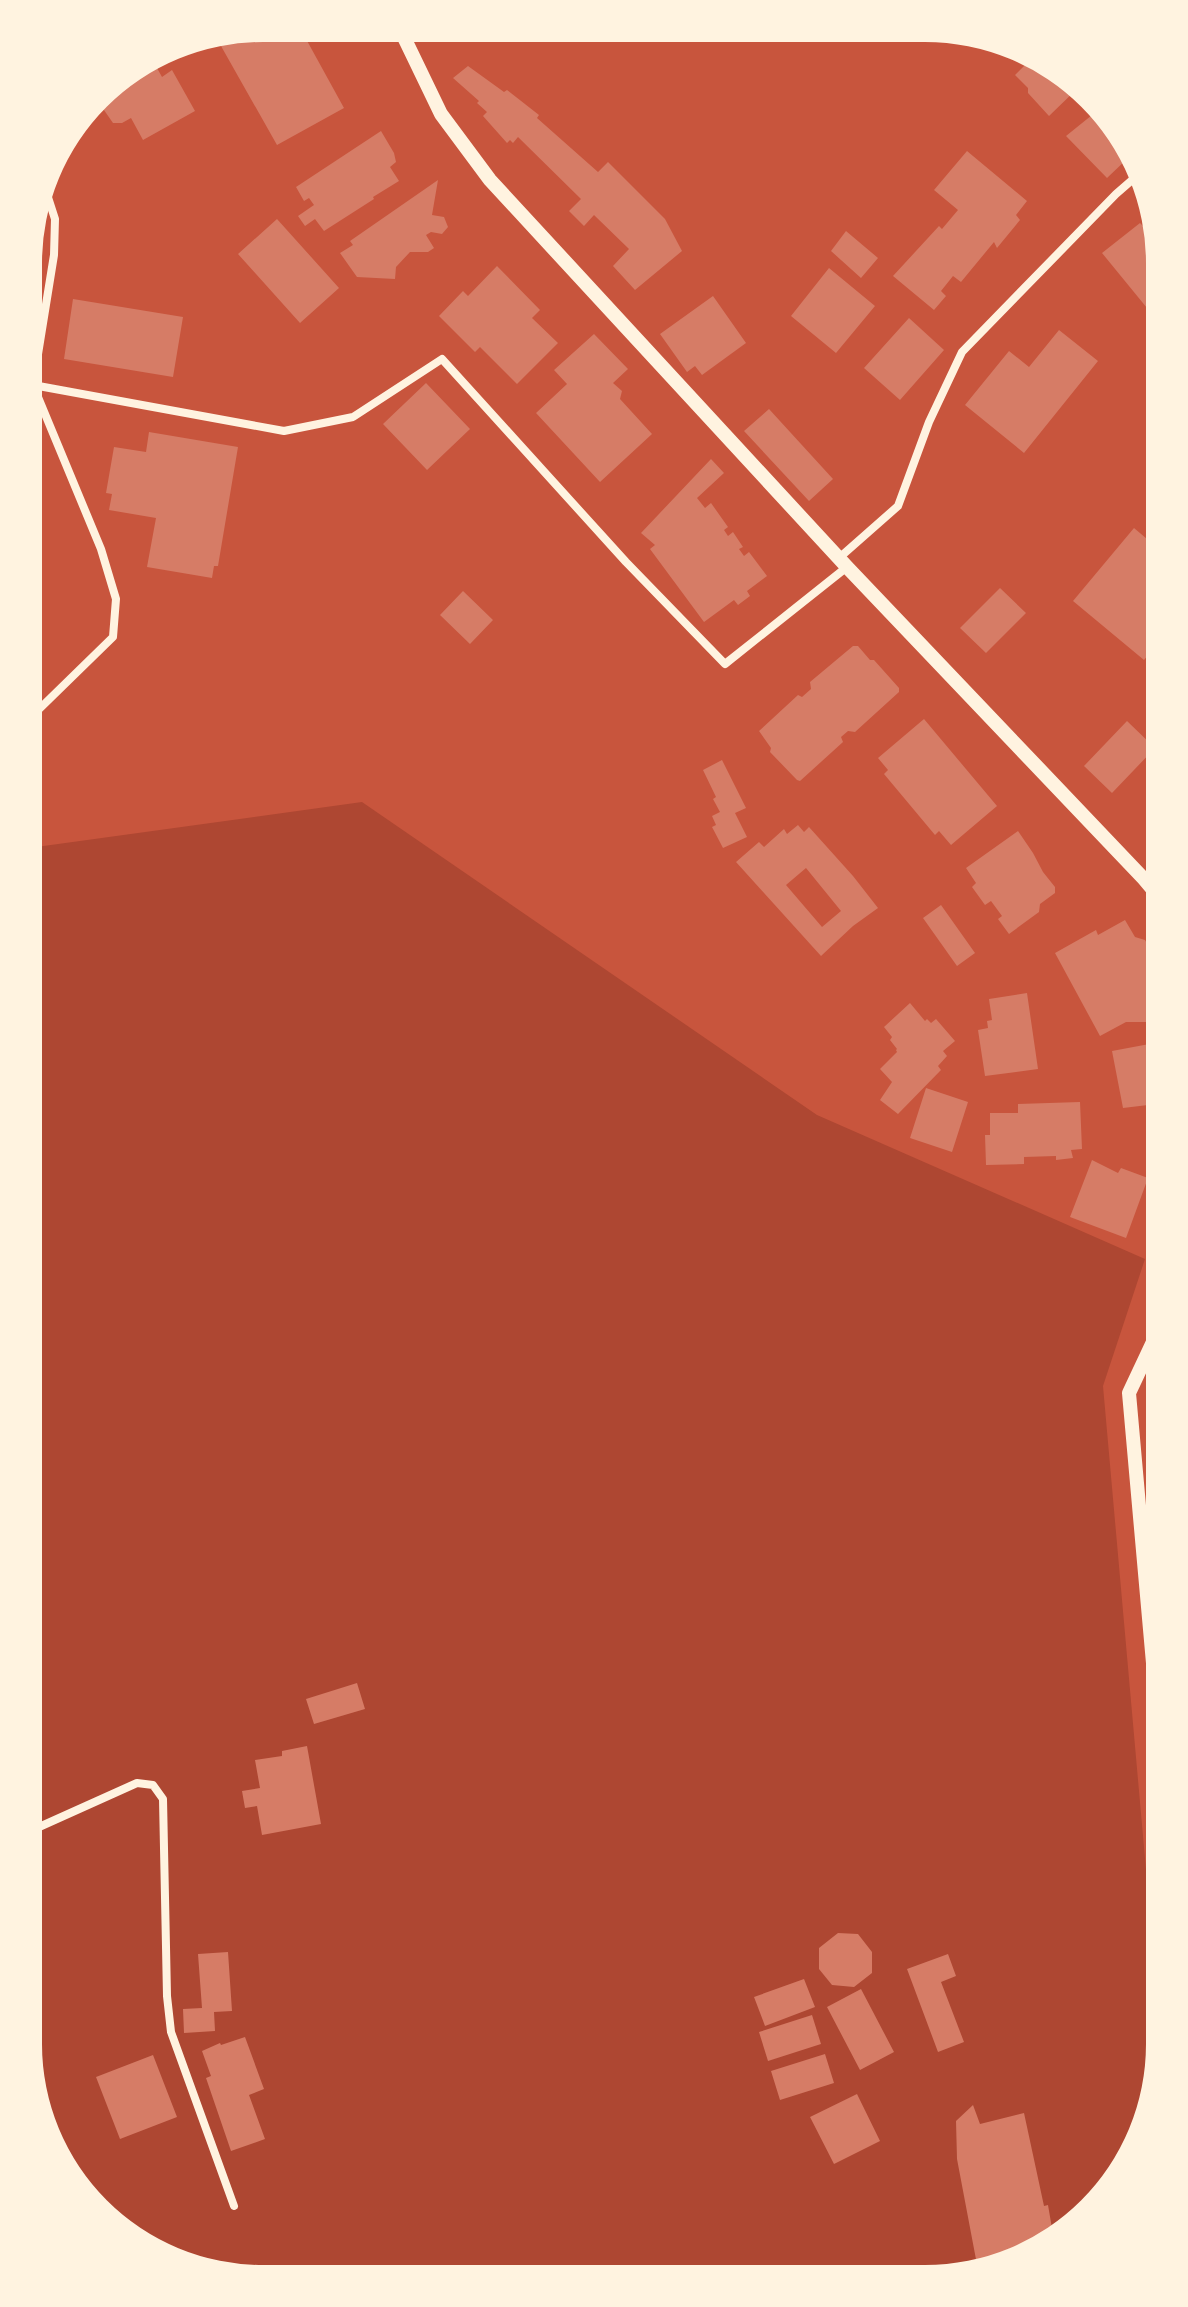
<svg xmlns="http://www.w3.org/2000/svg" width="1188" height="2307" font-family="Mulish,sans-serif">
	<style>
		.green { fill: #ae4732 }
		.building { fill: #d67c66; fill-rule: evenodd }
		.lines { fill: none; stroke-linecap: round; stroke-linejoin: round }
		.minor { stroke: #fff3e0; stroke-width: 8 }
		.tertiary { stroke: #fff3e0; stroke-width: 14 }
	</style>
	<rect width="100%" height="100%" fill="#c8553d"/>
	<path class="green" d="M362 802 817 1115 1145 1259 1103 1386 1159 2016V2060L1142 2134 1111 2187 1056 2239 1000 2267 925 2279 232 2277 108 2221 40 2119 28 2044 29 848Z"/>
	<path class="building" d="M263 28H300L344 108 277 145 221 46 225 44 222 38 228 35Z
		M152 59 162 77 172 70 195 111 143 140 131 118 122 123H113L97 100 108 87Z
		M1029 61 1080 86 1049 116 1028 93V88L1015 75Z
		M468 66 504 92 507 90 539 115 537 118 598 172 608 162 665 219 682 251 635 290 613 266 629 249 594 215 584 226 569 211 581 199 518 137 513 143 510 140 507 143 483 116 487 112 477 103 479 101 453 78Z
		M1097 111 1128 158 1107 178 1066 136Z
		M381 131 394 153 396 162 390 167 399 181 373 197 374 199 324 231 315 219 305 226 298 216 314 205 309 198 304 201 296 187Z
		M967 151 1027 201 1016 215 1020 220 997 248 994 242 961 282 953 276 941 291 946 296 934 310 893 276 939 226 942 229 958 210 934 190Z
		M438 180 432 215 444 217 448 227 442 234 431 232 426 235 434 248 428 252H410L396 267 395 279 357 277 340 253 353 245 350 241Z
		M277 219 339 288 300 323 238 254Z
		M1153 221 1160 263V297L1147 308 1102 253 1140 223 1145 228Z
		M846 231 878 258 861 278 831 251Z
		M497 266 540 310 532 318 558 343 517 384 480 347 475 352 439 316 463 291 468 296Z
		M829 268 875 306 836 353 791 316Z
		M713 296 746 343 702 375 695 366 687 372 660 334Z
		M73 299 183 317 173 377 64 359Z
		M909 318 944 350 900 400 864 368Z
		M1059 330 1098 361 1024 453 965 405 1009 351 1029 367Z
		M594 334 628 369 613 383 622 391 620 399 652 434 600 482 536 413 567 384 554 370Z
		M426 383 470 429 427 470 383 424Z
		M769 409 833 479 809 501 744 431Z
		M149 432 238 447 218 566H214L212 578 147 567 156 518 109 510 112 494 106 493 114 447 146 452Z
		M711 459 724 473 697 498 705 508 711 503 728 527 724 530 728 536 733 532 743 547 739 549 744 556 749 552 767 576 747 591 750 596 738 605 734 600 704 622 650 549 655 545 641 533Z
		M1134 528 1160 550V641L1144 660 1073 601Z
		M1000 588 1026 613 986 653 960 628Z
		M463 591 493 620 470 644 440 615Z
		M853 646H858L870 660H874L899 688V692L855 732 848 731 841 737 843 742 800 781 797 780 770 752 771 748 759 731 798 695 802 697 811 689 810 682Z
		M924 719 997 806 951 845 939 831 935 835 884 774 888 770 878 758Z
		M1127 721 1155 748 1112 793 1084 766Z
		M722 760 746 808 735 813 747 837 723 848 712 827 716 825 712 816 720 812 713 799 716 797 703 770Z
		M798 825 804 832 809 827 853 876 878 908 853 926 821 956 736 862 759 842 764 847 784 829 787 834ZM806 868 841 911 822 927 786 885Z
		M1018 831 1033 853 1043 872 1055 887V893L1040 904 1039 912 1009 934 998 919 1002 916 991 901 985 905 972 887 976 883 966 868Z
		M941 905 975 953 957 966 923 918Z
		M1125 920 1135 937 1145 940 1160 968V1022H1126L1100 1036 1055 953 1096 930 1098 935Z
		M1027 993 1038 1069 985 1076 978 1030 988 1028 987 1021 992 1020 989 999Z
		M910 1003 925 1021 927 1019 931 1023 936 1019 955 1041 943 1051 947 1056 938 1066 941 1070 898 1114 880 1100 892 1082 880 1069 897 1052 896 1050 897 1049 890 1040 892 1037 884 1027Z
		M1160 1042V1098L1147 1101 1148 1105 1123 1108 1112 1051Z
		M926 1088 968 1102 952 1152 910 1138Z
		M1080 1102 1082 1149 1071 1150 1073 1158 1056 1160V1156L1024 1157V1164L986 1165 985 1135H990V1113H1018V1104Z
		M1092 1160 1118 1173 1121 1168 1148 1178 1126 1238 1070 1217Z
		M357 1683 365 1709 314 1724 306 1699Z
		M307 1746 321 1824 262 1835 257 1806 245 1808 242 1791 260 1788 255 1760 282 1756V1751Z
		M838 1933 858 1934 872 1952V1973L854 1987 832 1985 819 1969V1948Z
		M228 1952 232 2011 214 2012 215 2031 184 2033 183 2009 202 2008 198 1954Z
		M948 1954 956 1976 941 1982 964 2042 938 2052 907 1969Z
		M804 1979 815 2007 765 2026 754 1997Z
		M861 1989 894 2052 860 2070 827 2007Z
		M812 2015 821 2044 768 2061 759 2032Z
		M245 2037 264 2089 249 2095 265 2139 231 2151 206 2078 211 2076 202 2051 220 2043 221 2045Z
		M825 2054 834 2083 780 2100 771 2071Z
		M153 2055 177 2117 120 2139 96 2077Z
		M857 2094 880 2141 834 2164 810 2117Z
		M973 2105 980 2124 1024 2113 1044 2206 1048 2205 1054 2240 1000 2267 978 2270 957 2159 956 2121Z"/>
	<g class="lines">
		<path class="minor" d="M33 385 284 431 353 417 442 359 626 562 725 664 847 567
			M839 558 898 506 929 422 962 352 1116 194 1139 174
			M29 719 113 637 116 599 101 549 33 385 54 255 55 219 44 185
			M1144 879 1160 864
			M28 1832 137 1783 153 1785 163 1799 167 1996 171 2032 234 2206"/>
		<path class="tertiary" d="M400 29 441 114 490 180 847 567 1144 879 1160 898
			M1160 1742 1129 1393 1160 1327"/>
	</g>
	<path d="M0 0H1188V2307H0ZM263 42H925A221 221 0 0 1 1146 263V2044A221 221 0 0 1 925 2265H263A221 221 0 0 1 42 2044V263A221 221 0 0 1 263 42Z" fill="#fff3e0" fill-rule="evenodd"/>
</svg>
